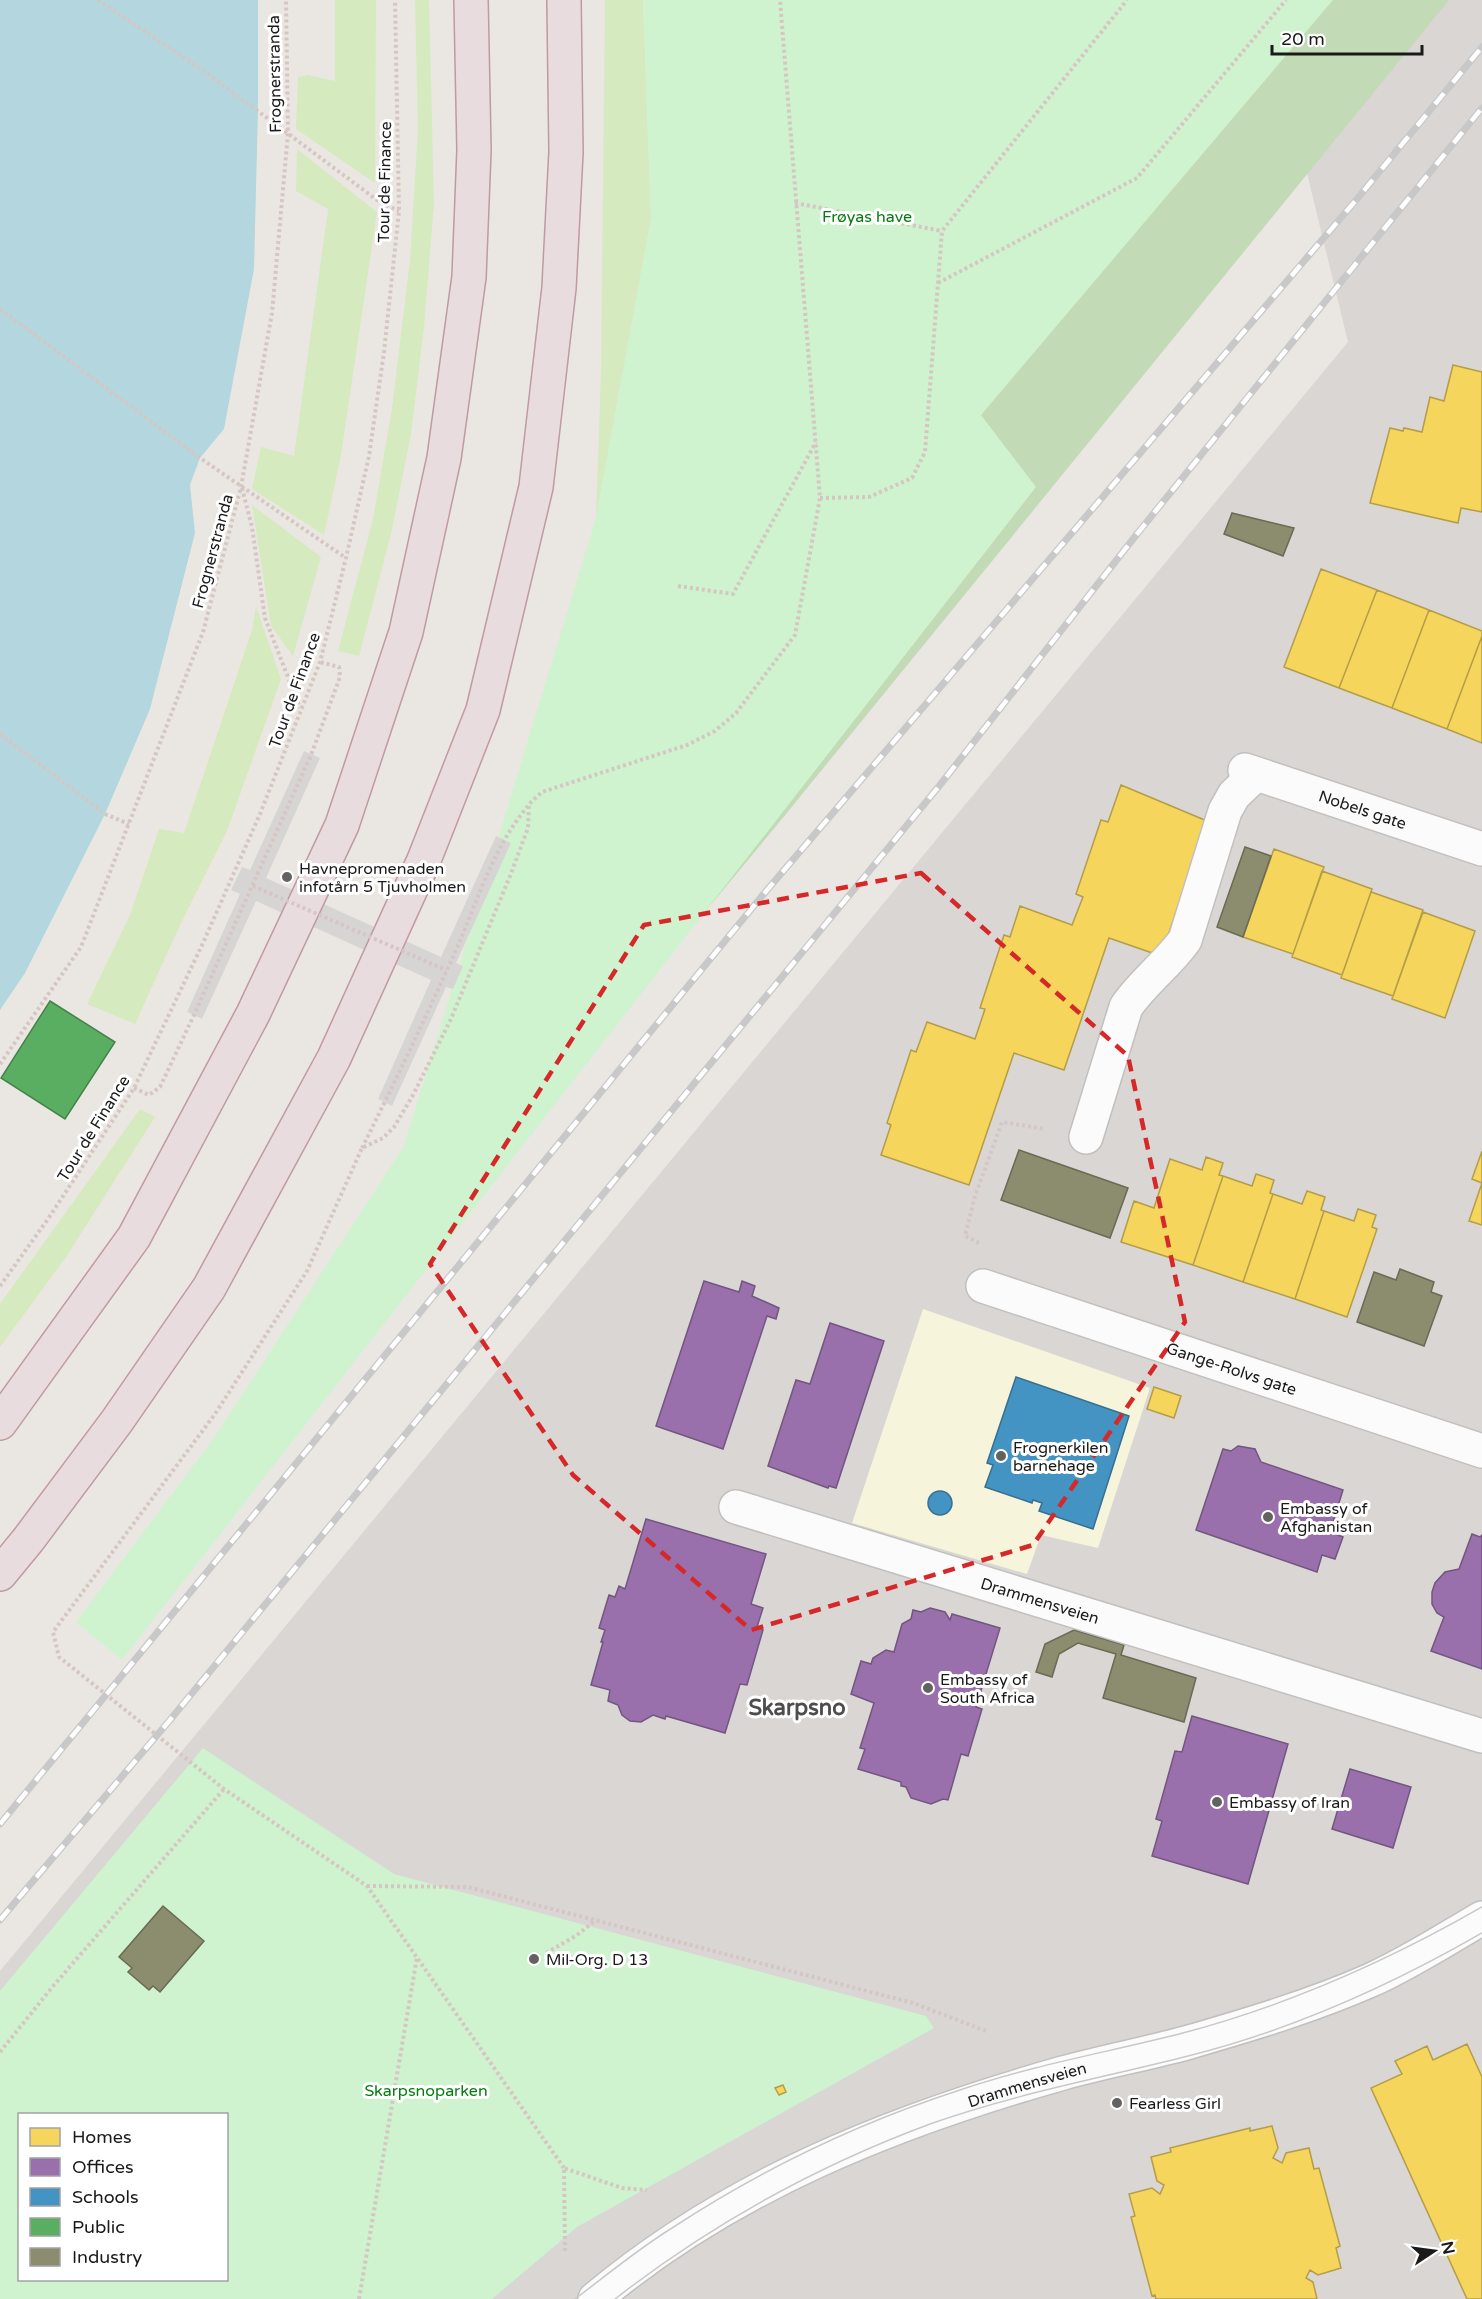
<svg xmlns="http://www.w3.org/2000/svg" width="1482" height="2299" font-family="'Varela Round',sans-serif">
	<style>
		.residential { fill: #d9d6d4; fill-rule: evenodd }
		.education { fill: #f6f4db }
		.grass { fill: #d5eabe }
		.forest { fill: #c2dab5 }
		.park { fill: #cef3ce; fill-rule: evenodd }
		.water { fill: #b3d6df }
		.pier { fill: #d7d5d4 }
		.homes { fill: #f6d55c; stroke: #b49d48; stroke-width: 1.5 }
		.offices { fill: #9970ab; stroke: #735680; stroke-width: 1.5 }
		.schools { fill: #4393c3; stroke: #376f90; stroke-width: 1.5 }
		.public { fill: #5aae61; stroke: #47824c; stroke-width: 1.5 }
		.industry { fill: #8c8c6e; stroke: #6a6a55; stroke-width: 1.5 }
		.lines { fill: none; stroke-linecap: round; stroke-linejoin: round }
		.minor-casing { stroke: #c2c0be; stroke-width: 36 }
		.highway-casing { stroke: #c099a3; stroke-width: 36 }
		.path { stroke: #d6c6c3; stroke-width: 4; stroke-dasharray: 3 3; stroke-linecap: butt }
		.minor { stroke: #fcfbfb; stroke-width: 33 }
		.highway { stroke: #e9dcde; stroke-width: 33 }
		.tram { stroke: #c9c8c8; stroke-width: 1.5 }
		.rail-casing { stroke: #c9c8c8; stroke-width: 7 }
		.rail { stroke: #fff; stroke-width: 4.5; stroke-dasharray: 14; stroke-linecap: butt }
		.path-bridge { stroke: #d6c6c3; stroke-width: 4; stroke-dasharray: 3 3; stroke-linecap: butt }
		.marked { fill: none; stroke: #d62828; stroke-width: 4.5; stroke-dasharray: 12 8; stroke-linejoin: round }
		.poi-dot { fill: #636260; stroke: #fff; stroke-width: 2 }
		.labels { text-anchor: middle; stroke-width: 6; stroke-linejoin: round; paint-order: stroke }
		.street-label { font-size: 16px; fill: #1a1a1a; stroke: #fff }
		.park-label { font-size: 16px; fill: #057c10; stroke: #fff }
		.poi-label { font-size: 16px; fill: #1a1a1a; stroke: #fff; text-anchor: start }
		.district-label { font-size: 22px; font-weight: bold; fill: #4d4d4d; stroke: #fff }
	</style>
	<rect width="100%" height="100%" fill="#eae7e2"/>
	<path class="residential" d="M1265 0H1482V2299H0V1971L1348 342ZM20 2114H226V2280H20Z"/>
	<path class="education" d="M923 1309 1150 1388 1098 1548 1041 1535 1027 1574 852 1523Z"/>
	<path class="grass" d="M335 0H376L375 183 296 129 298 77 308 75 335 81Z
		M415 0H429L434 204 424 327 411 434 391 534 359 656 338 651 373 519 392 408 410 260 418 131Z
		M605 0H643L651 219 596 518 601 372Z
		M297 149 377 212 341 455 324 535 252 489 261 447 294 456 328 209 296 191Z
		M252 505 321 557 293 656 271 626Z
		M256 606 281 679 227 831 181 923 135 1024 87 1004 130 915 159 829 184 833 252 630Z
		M140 1109 155 1117 66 1257 0 1347V1304Z"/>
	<path class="forest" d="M1309 0H1449L777 825 467 1198 942 464Z"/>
	<path class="park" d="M643 0H1333L981 415 1036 487 122 1660 76 1622 214 1438 404 1146 596 518 651 219Z
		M203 1748 394 1874 926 2016 934 2028 577 2227 492 2299H0V1991ZM20 2114H226V2280H20Z"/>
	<path class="water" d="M0 0H258V110L254 269 224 429 200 458 190 485 195 533 150 709 105 814 25 973 0 1010Z"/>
	<path class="pier" d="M304 751 320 758 266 878 441 957 496 836 511 843 456 963 463 966 453 989 446 987 392 1106 378 1099 431 980 256 901 202 1019 187 1012 240 894 231 890 242 867 250 870Z"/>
	<path class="homes" d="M1453 365 1482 372V512L1461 508 1458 523 1370 503 1390 428 1403 431 1404 428 1422 432 1430 397 1444 401Z
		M1321 569 1377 590 1339 688 1284 667Z
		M1377 590 1429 610 1392 708 1339 688Z
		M1429 610 1482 631V636L1447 729 1392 708Z
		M1482 636V743L1447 729Z
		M1121 785 1207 821 1161 956 1109 938 1064 1070 1014 1053 969 1185 881 1155 891 1125 887 1123 911 1050 916 1052 927 1022 975 1039 985 1009 980 1008 1004 935 1010 937 1020 906 1072 925 1083 897 1076 894 1101 820 1108 822Z
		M1274 849 1324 867 1293 954 1243 937Z
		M1322 871 1372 889 1342 975 1292 957Z
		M1371 892 1423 910 1393 996 1341 978Z
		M1423 912 1475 931 1445 1018 1392 999Z
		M1482 1151V1225L1469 1221 1482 1183 1472 1179Z
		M1206 1157 1223 1163 1219 1175 1223 1176 1193 1265 1121 1242 1134 1201 1154 1208 1170 1159 1202 1170Z
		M1256 1174 1274 1180 1270 1193 1273 1194 1243 1282 1193 1265 1223 1176 1252 1186Z
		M1307 1191 1325 1197 1321 1210 1324 1211 1295 1299 1243 1282 1273 1194 1302 1204Z
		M1358 1209 1376 1215 1372 1227 1377 1229 1347 1317 1295 1299 1324 1211 1354 1221Z
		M1154 1387 1181 1396 1174 1418 1147 1409Z
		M1467 2044 1482 2077V2299H1467L1371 2088 1402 2074 1395 2061 1427 2046 1433 2060Z
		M783 2085 786 2092 779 2095 775 2088Z
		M1272 2126 1278 2148 1273 2158 1282 2163 1286 2153 1309 2148 1314 2169 1319 2168 1340 2246 1336 2248 1341 2268 1318 2275 1310 2270 1306 2278 1313 2282 1317 2299H1156L1155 2295 1152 2296 1131 2217 1135 2216 1129 2194 1152 2188 1160 2194 1164 2185 1157 2181 1151 2157 1171 2152 1170 2148 1250 2128V2131Z"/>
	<path class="offices" d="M704 1281 739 1292 742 1281 755 1286 752 1296 779 1308 776 1319 767 1316 723 1449 656 1426Z
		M830 1323 884 1341 836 1488 829 1486 828 1488 768 1466 796 1380 810 1384Z
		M1238 1446 1255 1449 1261 1462 1343 1490 1330 1532 1343 1537 1335 1559 1322 1555 1317 1572 1196 1530 1223 1449 1231 1451Z
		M646 1519 766 1554 751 1604 763 1608 757 1627 763 1630 747 1685 740 1684 725 1733 666 1716 665 1719 653 1715 641 1722 630 1721 622 1715 618 1705 608 1701 610 1690 591 1685 603 1642H601L605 1630 599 1628 609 1595 615 1597 619 1586 625 1589Z
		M1472 1534 1480 1537 1482 1535V1669L1431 1651 1444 1617 1437 1613 1432 1604V1592L1435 1583 1445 1572 1459 1569Z
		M930 1608 945 1612 950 1620 952 1614 1000 1628 976 1707 982 1709 968 1756 961 1754 948 1800 943 1799 931 1804 911 1798 906 1787 901 1786V1782L858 1769 865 1749 860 1748 874 1703 851 1694 861 1661 871 1664 873 1658 886 1650 894 1652 902 1624 911 1619 913 1610 921 1612Z
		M1192 1716 1288 1744 1248 1884 1152 1856 1162 1821 1156 1819 1175 1751 1182 1752Z
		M1350 1769 1411 1787 1393 1848 1332 1829Z"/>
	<path class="schools" d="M1016 1377 1129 1416 1093 1529 1039 1511 1042 1503 1033 1500 1032 1503 985 1487 993 1465 987 1463Z
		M928 1503a12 12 0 1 1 24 0a12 12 0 1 1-24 0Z"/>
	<path class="public" d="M50 1001 115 1042 65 1119 1 1078Z"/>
	<path class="industry" d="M1232 513 1294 528 1283 556 1224 534Z
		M1245 847 1271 856 1243 937 1217 927Z
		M1019 1150 1128 1188 1110 1238 1001 1200Z
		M1400 1269 1434 1282 1431 1292 1442 1296 1424 1346 1357 1322 1374 1272 1396 1280Z
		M1074 1630 1124 1645 1121 1655 1196 1678 1184 1722 1103 1698 1116 1654 1078 1643 1059 1654 1052 1677 1036 1672 1045 1644Z
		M163 1906 204 1941 160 1992 153 1986 149 1990 128 1972 132 1968 119 1957Z"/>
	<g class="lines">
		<g class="minor-casing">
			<g id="minor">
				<path id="s1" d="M1245 770 1482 849"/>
				<path d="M1086 1137 1126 1007C1143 982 1167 965 1185 940L1225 811 1234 795 1256 774"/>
				<path id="s2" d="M983 1286 1482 1451"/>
				<path id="s3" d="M736 1507 1482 1736"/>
				<path id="s4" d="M595 2299C731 2185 893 2121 1063 2073 1103 2062 1145 2054 1186 2043 1248 2025 1312 2006 1371 1980 1409 1963 1446 1939 1482 1918"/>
			</g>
		</g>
		<g class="highway-casing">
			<path id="highway" d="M0 1423 134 1237 253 1014 342 825 406 632 444 458 469 277 474 150 471 0
				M0 1574 28 1540 117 1421 209 1288 334 1058 424 860 483 710 536 487 559 288 566 152 564 0"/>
		</g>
		<path class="path" d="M98 0 204 71 381 203 399 211
			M795 203 942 231
			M938 283 1137 178 1286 0
			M0 309 200 458 346 558
			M242 488 252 527 265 618 300 708
			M820 498 869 497 912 478 925 452 942 231 1127 0
			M678 586 733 594 816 442
			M0 734 105 814 129 824
			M0 1064 81 947 203 632 241 487 272 313 288 133 286 0
			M134 1088 149 1095 160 1087 194 1015 311 755 340 677 339 667 320 662
			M362 1148C393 1086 423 1023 452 959 475 909 492 847 529 805
			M979 1243 965 1236 975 1196 1002 1122 1044 1129
			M0 1286 48 1219 134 1088 203 943 260 814 320 662 346 558 369 456 384 352 399 211 395 0
			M367 1886 468 1887 913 2003 986 2031
			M546 1953 577 1935 596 1920
			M0 2052 54 1985 224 1789
			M564 2168 367 1886 224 1789 59 1657 53 1632 215 1414 307 1271 362 1148 383 1138 394 1127 413 1095 451 1019 510 876 528 828 529 804 542 792 687 745 715 731 736 713 795 635 820 498 780 0
			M565 2251 564 2168 622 2188 647 2190
			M359 2299 417 1957"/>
		<use href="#minor" class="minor"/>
		<use href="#highway" class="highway"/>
		<path class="tram" d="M575 2299C607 2275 638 2249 672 2228 762 2169 858 2123 960 2090 1033 2065 1109 2052 1183 2033 1289 2005 1388 1961 1482 1907
			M615 2299C710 2225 817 2166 930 2124 1014 2094 1102 2078 1188 2056 1292 2030 1390 1986 1482 1933"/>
		<g class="rail-casing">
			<path id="rail" d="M0 1824 762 896 1357 199 1482 47
				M0 1920 170 1720 940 785 1137 534 1482 108"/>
		</g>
		<use href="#rail" class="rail"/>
		<path class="path-bridge" d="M253 886 446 970"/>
	</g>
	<path class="marked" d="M921 873 1128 1056 1185 1322 1033 1545 751 1630 573 1475 430 1264 644 925Z"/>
	<g class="poi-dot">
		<circle cx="287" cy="877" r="6"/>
		<circle cx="1001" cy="1456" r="6"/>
		<circle cx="1268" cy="1517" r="6"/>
		<circle cx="928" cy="1688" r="6"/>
		<circle cx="1217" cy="1802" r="6"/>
		<circle cx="534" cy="1959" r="6"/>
		<circle cx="1117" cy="2103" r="6"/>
	</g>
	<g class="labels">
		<g class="street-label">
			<text transform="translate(274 74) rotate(-91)" y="6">Frognerstranda</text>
			<text transform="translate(384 182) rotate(-89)" y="6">Tour de Finance</text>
			<text transform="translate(212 551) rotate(-75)" y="6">Frognerstranda</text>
			<text transform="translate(294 690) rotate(-70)" y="6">Tour de Finance</text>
			<text dy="6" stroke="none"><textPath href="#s1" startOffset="124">Nobels gate</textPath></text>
			<text transform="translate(93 1128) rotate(-58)" y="6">Tour de Finance</text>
			<text dy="6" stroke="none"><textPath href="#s2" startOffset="262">Gange-Rolvs gate</textPath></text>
			<text dy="6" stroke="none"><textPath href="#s3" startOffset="318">Drammensveien</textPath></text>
			<text dy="6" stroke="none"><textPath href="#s4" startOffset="486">Drammensveien</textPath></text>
		</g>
		<g class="park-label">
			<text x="867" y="222">Frøyas have</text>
			<text x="426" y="2096">Skarpsnoparken</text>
		</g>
		<g class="poi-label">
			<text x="299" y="874">Havnepromenaden<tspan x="299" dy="18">infotårn 5 Tjuvholmen</tspan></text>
			<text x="1013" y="1453">Frognerkilen<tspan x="1013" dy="18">barnehage</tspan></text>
			<text x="1280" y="1514">Embassy of<tspan x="1280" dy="18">Afghanistan</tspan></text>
			<text x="940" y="1685">Embassy of<tspan x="940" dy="18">South Africa</tspan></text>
			<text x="1229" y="1808">Embassy of Iran</text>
			<text x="546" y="1965">Mil-Org. D 13</text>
			<text x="1129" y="2109">Fearless Girl</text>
		</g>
		<g class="district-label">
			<text x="797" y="1715">Skarpsno</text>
		</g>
	</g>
	<rect x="18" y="2113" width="210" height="168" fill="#ffffff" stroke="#a3a3a3" stroke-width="1.5"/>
	<rect x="30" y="2128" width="30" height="18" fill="#f6d55c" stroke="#a3a3a3" stroke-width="1.5"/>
	<text x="72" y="2143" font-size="18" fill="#1a1a1a">Homes</text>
	<rect x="30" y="2158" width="30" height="18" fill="#9970ab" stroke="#a3a3a3" stroke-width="1.5"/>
	<text x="72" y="2173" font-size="18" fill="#1a1a1a">Offices</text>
	<rect x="30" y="2188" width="30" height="18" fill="#4393c3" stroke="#a3a3a3" stroke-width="1.5"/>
	<text x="72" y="2203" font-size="18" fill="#1a1a1a">Schools</text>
	<rect x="30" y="2218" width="30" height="18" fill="#5aae61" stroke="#a3a3a3" stroke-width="1.5"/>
	<text x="72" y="2233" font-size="18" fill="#1a1a1a">Public</text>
	<rect x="30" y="2248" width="30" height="18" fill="#8c8c6e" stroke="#a3a3a3" stroke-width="1.5"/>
	<text x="72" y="2263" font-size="18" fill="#1a1a1a">Industry</text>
	<g transform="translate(1434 2251) rotate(77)" stroke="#ffffff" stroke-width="4.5" paint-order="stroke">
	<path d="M0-4.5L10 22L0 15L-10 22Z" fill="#1a1a1a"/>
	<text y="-9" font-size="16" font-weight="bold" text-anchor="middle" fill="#1a1a1a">N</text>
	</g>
	<path d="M1272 45v9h150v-9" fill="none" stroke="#1a1a1a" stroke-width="3"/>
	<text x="1281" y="45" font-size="18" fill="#1a1a1a" stroke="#ffffff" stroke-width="4.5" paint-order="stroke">20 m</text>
</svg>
